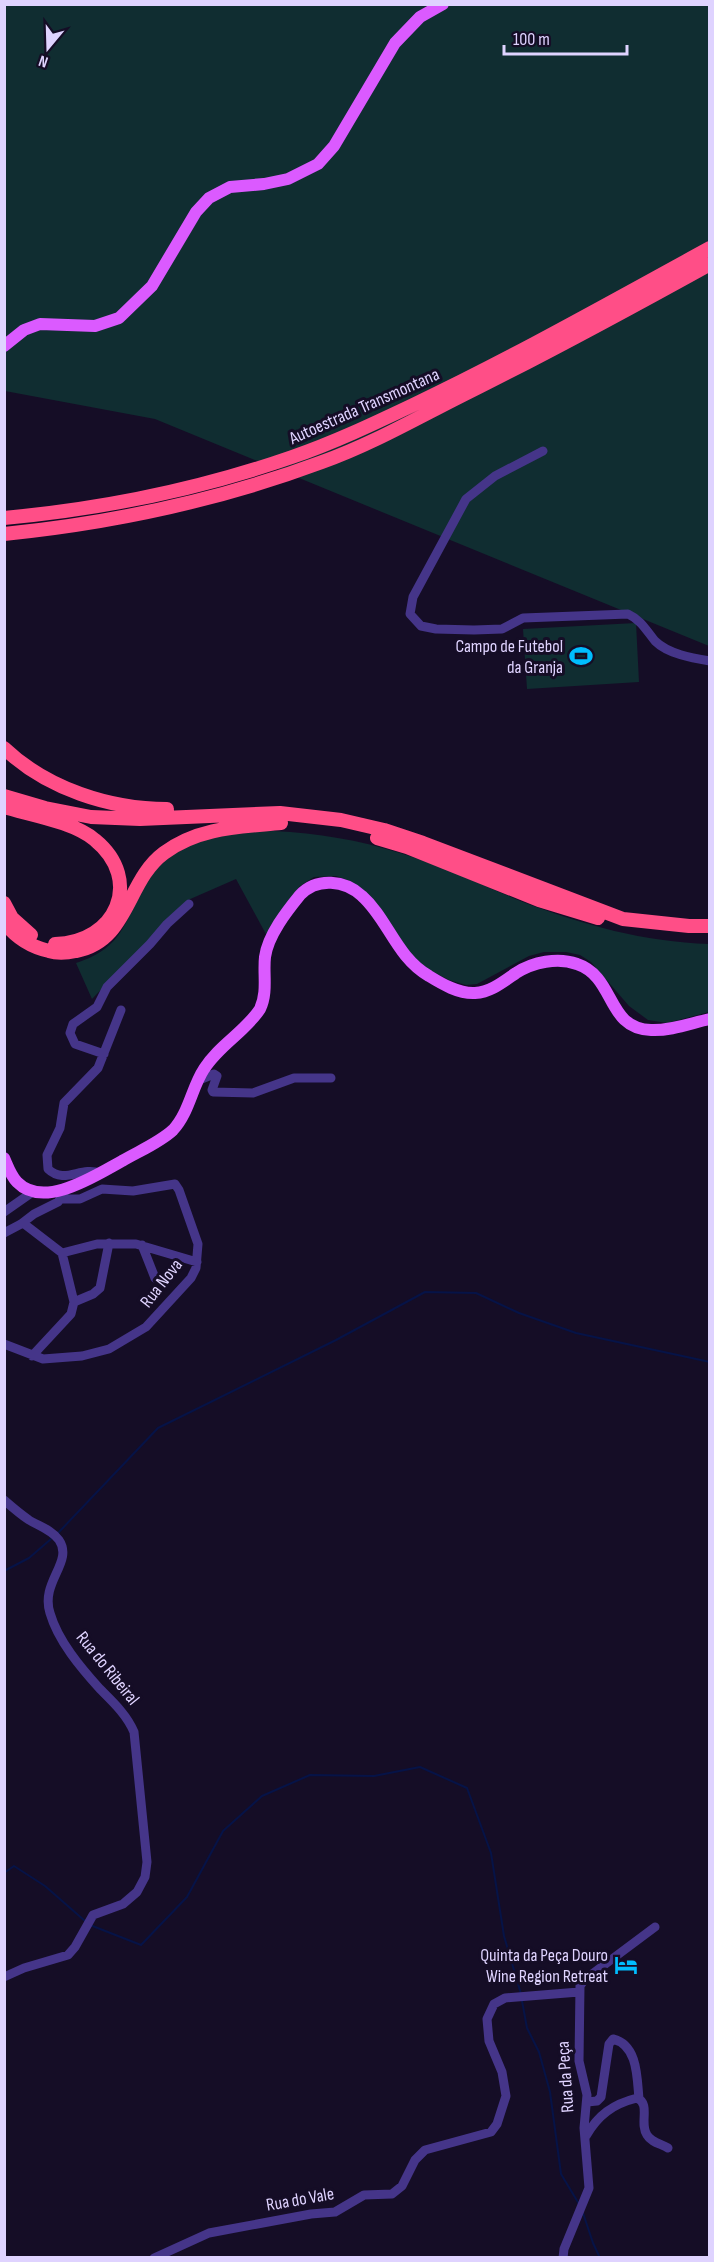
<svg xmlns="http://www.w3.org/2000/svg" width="714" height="2262" font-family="'Sofia Sans Condensed',sans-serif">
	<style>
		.green { fill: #102d31 }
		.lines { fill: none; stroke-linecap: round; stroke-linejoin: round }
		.stream { stroke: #061347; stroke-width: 2 }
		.minor { stroke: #453589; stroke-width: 9 }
		.major { stroke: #db5aff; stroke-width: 12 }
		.highway { stroke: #ff4e87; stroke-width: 14 }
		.labels { text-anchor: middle; stroke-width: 6; stroke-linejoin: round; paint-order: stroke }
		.street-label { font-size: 18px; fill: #dfd3ff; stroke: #150d26 }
		.poi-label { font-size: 18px; fill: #dfd3ff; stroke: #150d26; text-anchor: end }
	</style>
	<rect width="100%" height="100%" fill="#150d26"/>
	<path class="green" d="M4 5H709V646L155 419 5 391Z
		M636 623 639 682 527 689 523 629Z
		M274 831C318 833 358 840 400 853 442 866 482 885 523 902 583 925 645 942 709 944V1012L667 1023 648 1020 629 1006 591 962 580 955 566 952H544L529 956 477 984 466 985 449 980 422 966 350 881 336 876 314 877 300 886 267 936 236 879 188 900 92 999 76 963C127 947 124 917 149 879 177 838 229 832 274 831Z"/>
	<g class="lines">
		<path class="stream" d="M58 1533 158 1428 336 1340 425 1292 476 1293 519 1313 576 1333 710 1362
			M4 1571 29 1558 51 1539
			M4 1873 14 1866 45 1886 85 1921
			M90 1925 141 1945 187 1897 223 1831 262 1796 310 1775 374 1776 420 1767 467 1788 491 1853 504 1936 521 1994
			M522 2001 527 2028 539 2052 550 2092 561 2174 579 2204
			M583 2213 593 2243 600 2258"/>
		<path class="minor" d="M543 451 495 476 466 499 413 597 410 614 421 626 436 629 474 630 502 629 523 618 628 614C641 620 646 630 655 641 668 654 692 658 710 661
			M104 1054 75 1044 70 1033 73 1024 97 1007 107 987 150 944 167 924 189 904
			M199 1080 214 1074 217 1076 212 1090 213 1092 253 1093 294 1078H331
			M100 1173C80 1166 65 1185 48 1169L47 1155 60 1128 64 1103 98 1068 121 1010
			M4 1212 34 1191
			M23 1223 62 1253 74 1302 71 1314 32 1356
			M4 1233 21 1224 34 1214 58 1202 64 1194
			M142 1245 155 1278
			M62 1253 97 1244H136L197 1262
			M74 1302 93 1294 100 1288 109 1243
			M4 1344 43 1359 82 1356 109 1349 146 1327 191 1278 196 1268 198 1244 179 1190 175 1184 133 1191 102 1189 80 1199H62
			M4 1500C12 1507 20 1514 29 1520 39 1526 52 1530 59 1540 74 1562 40 1582 50 1613 58 1641 81 1668 100 1689 113 1702 127 1715 134 1732L147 1862 145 1877 137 1892 123 1904 93 1915 75 1947 68 1955 24 1968 4 1977
			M587 2102 597 2101 601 2097 609 2044 613 2039C638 2045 637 2078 639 2099
			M586 2136C598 2115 613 2104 637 2098 651 2104 639 2123 647 2135 651 2142 661 2144 668 2148
			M154 2258 209 2233 311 2214 335 2212 364 2195 392 2194 402 2186 415 2160 425 2150 491 2132 497 2124 506 2096 502 2072 489 2041 487 2019 494 2004 505 1998 579 1992
			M563 2258 564 2249 589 2188 584 2128 587 2095 579 2061 580 1986 584 1980 655 1927"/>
		<path class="major" d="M4 346 24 330 40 324 95 326 119 318 152 286 196 212 209 198 230 187 264 184 288 179 318 164 334 146 395 43 420 17 443 4
			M4 1158C8 1167 11 1176 17 1182 44 1210 96 1175 122 1161 139 1151 159 1143 173 1130 189 1113 192 1087 204 1069 219 1045 245 1032 260 1009 268 992 263 974 265 957 268 935 287 911 300 895 317 877 345 880 362 896 388 919 396 957 429 976 442 984 459 994 475 993 491 992 503 982 516 973 533 962 558 957 577 964 616 977 606 1029 651 1030 671 1031 691 1023 710 1019"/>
		<path class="highway" d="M4 518C102 509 200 489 292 457 333 443 373 424 413 405 514 357 611 302 710 248
			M4 534C113 523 220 500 322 462 367 446 410 422 453 400 540 357 625 311 710 264
			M4 748C47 789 110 809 167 809
			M4 796 45 808 91 817 140 819 280 813 341 820 384 830 423 843 623 919 689 926H710
			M4 807C31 815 74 822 95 840 144 880 116 943 55 944
			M377 838 407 847 539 900 598 918
			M4 903 12 918 31 935
			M4 922C16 938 31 947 49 951 58 954 67 953 76 951 129 941 126 881 164 853 199 827 240 827 281 823"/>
	</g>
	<defs>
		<g id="stadium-bare" transform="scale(1.8)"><path d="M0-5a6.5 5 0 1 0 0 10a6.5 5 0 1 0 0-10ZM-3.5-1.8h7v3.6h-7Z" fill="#00bdfe" stroke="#150d26" stroke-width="2.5" paint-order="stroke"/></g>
		<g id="hotel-bare" transform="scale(1.8)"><path d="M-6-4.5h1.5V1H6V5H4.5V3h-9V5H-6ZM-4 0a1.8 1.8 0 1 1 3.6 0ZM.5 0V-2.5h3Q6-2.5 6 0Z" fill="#00bdfe" stroke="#150d26" stroke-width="2.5" paint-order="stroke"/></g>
	</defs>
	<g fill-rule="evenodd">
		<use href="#stadium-bare" x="581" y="656"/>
		<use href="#hotel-bare" x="626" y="1965"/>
	</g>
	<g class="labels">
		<g class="street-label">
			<text transform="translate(364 406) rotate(-24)" y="6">Autoestrada Transmontana</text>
			<text transform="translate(161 1283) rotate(-52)" y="6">Rua Nova</text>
			<text transform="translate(108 1668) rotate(51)" y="6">Rua do Ribeiral</text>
			<text transform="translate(565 2077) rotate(-94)" y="6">Rua da Peça</text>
			<text transform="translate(300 2199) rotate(-10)" y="6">Rua do Vale</text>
		</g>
		<g class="poi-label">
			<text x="563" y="652">Campo de Futebol<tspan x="563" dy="21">da Granja</tspan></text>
			<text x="608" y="1961">Quinta da Peça Douro<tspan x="608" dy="21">Wine Region Retreat</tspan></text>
		</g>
	</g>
	<rect width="714" height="2262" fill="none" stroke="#dfd3ff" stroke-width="12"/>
	<g transform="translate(48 48) rotate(199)" stroke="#150d26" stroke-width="4.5" paint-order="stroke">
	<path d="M0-4.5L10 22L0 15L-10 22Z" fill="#dfd3ff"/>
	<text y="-9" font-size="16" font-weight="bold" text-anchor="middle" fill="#dfd3ff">N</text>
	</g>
	<path d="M504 45v9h123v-9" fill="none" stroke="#dfd3ff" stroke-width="3"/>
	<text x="513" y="45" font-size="18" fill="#dfd3ff" stroke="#150d26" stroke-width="4.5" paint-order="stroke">100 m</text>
</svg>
